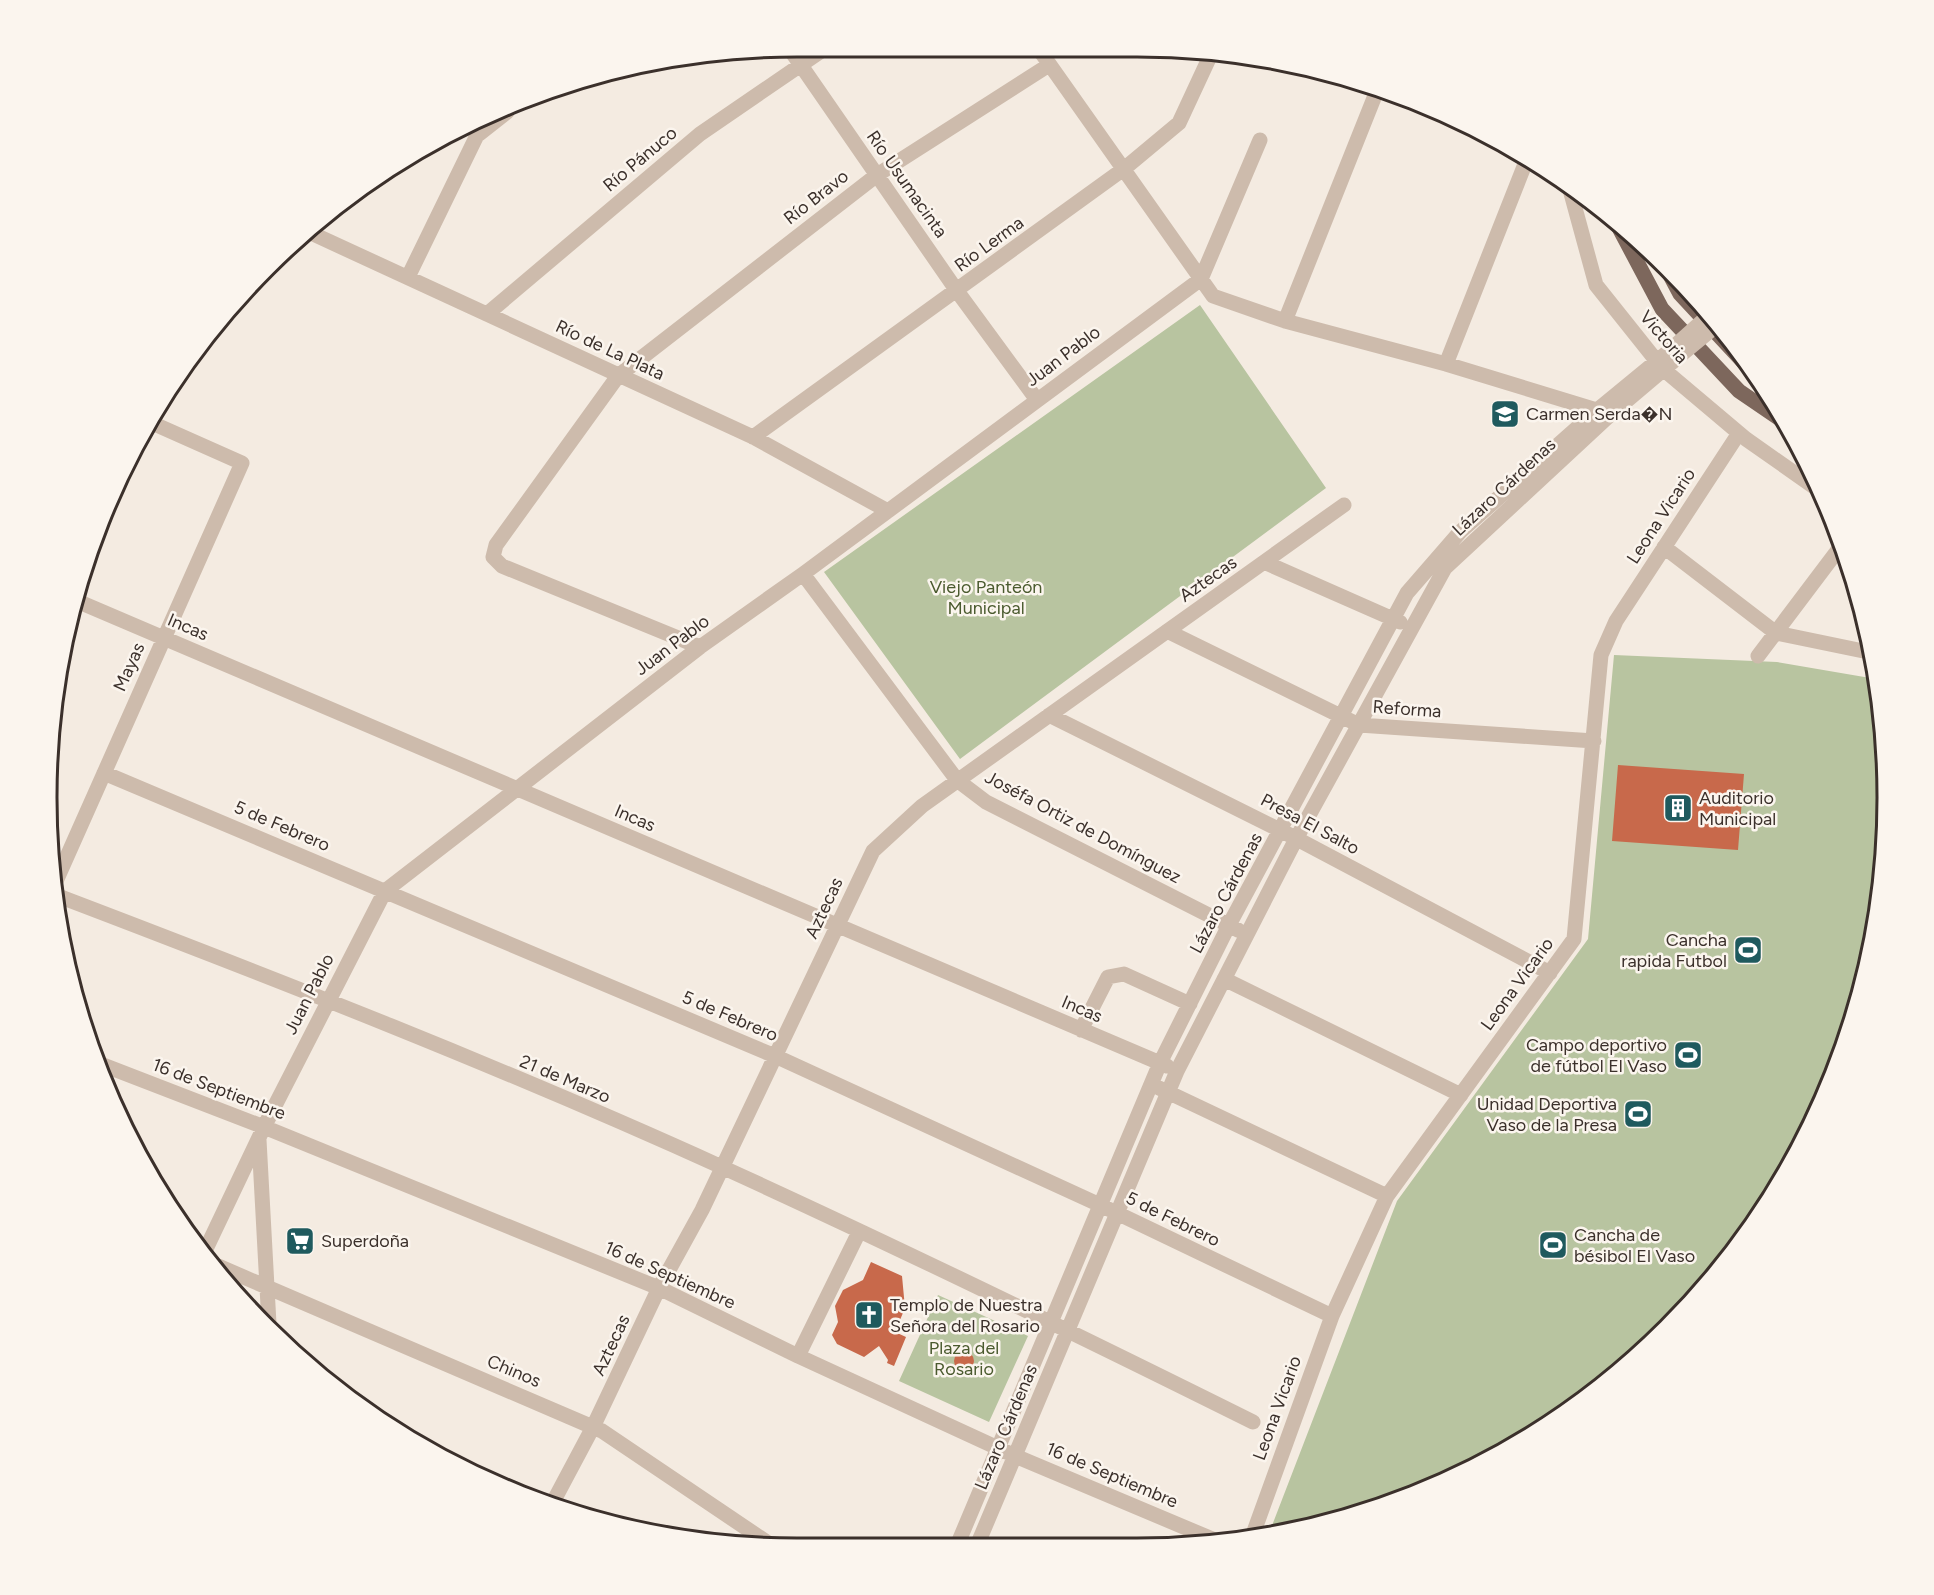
<svg xmlns="http://www.w3.org/2000/svg" width="1934" height="1595" font-family="Figtree,sans-serif">
	<style>
		.green { fill: #b8c4a0 }
		.building { fill: #c8694b }
		.lines { fill: none; stroke-linecap: round; stroke-linejoin: round }
		.minor { stroke: #cdbbac; stroke-width: 15 }
		.major { stroke: #7d675c; stroke-width: 15 }
		.minor-bridge { stroke: #cdbbac; stroke-width: 15 }
		.labels { text-anchor: middle; stroke-width: 5; stroke-linejoin: round; paint-order: stroke }
		.street-label { font-size: 18px; fill: #3b302b; stroke: #fbf5ee }
		.poi-label { font-size: 18px; fill: #3b302b; stroke: #fbf5ee; text-anchor: start }
		.park-label { font-size: 18px; fill: #4a5a2e; stroke: #fbf5ee }
		.rim { fill: none; stroke: #3b302b; stroke-width: 3 }
	</style>
	<rect width="100%" height="100%" fill="#f4ebe1"/>
	<path class="green" d="M1200 305 1326 488 960 759 824 572Z
		M1614 655 1777 662 1876 679 1887 797 1873 944 1830 1085 1799 1143 1663 1332 1554 1422 1424 1491 1283 1534 1268 1536 1397 1201 1588 939Z
		M938 1295 1028 1336 989 1422 899 1381Z"/>
	<path class="building" d="M1618 765 1744 774 1738 850 1612 841Z
		M871 1262 902 1276 905 1308 895 1332 906 1337 894 1366 887 1363 888 1360 879 1346 864 1357 837 1344 832 1335 838 1322 835 1306 843 1290 863 1280Z
		M954 1361a10 10 0 1 1 20 0a10 10 0 1 1-20 0Z"/>
	<g class="lines">
		<path class="minor" d="M789 48 957 291 1037 400
			M1038 48 1213 296 1285 321 1446 364 1603 412
			M479 134 507 112
			M1569 186 1596 285 1663 369 1746 439 1820 491
			M311 233 753 437 888 511
			M408 277 484 121
			M487 314 700 134 827 47
			M1285 321 1378 88
			M1446 364 1527 159
			M753 437 1125 168 1179 123 1212 52
			M1664 547 1776 633 1873 653
			M1266 563 1400 622
			M803 574 957 780 986 802 1238 930
			M77 601 1167 1066
			M1167 631 1359 725 1594 741
			M700 647 502 566 493 557 496 545 618 376 877 175 1049 65
			M1758 656 1841 546
			M1049 715 1282 831 1550 973
			M104 773 775 1056 1100 1205 1332 1316
			M53 888 242 463 152 423
			M53 894C279 980 504 1068 724 1168 902 1249 1078 1335 1253 1422
			M1224 979 1461 1095
			M1081 1030 1108 977 1124 974 1190 1004
			M98 1063 264 1127 659 1288 798 1356 1015 1456 1217 1541
			M1159 1088 1387 1196
			M259 1140 269 1324
			M205 1251 264 1127 385 891 700 647 803 574 1201 279 1260 140
			M218 1266 602 1431 774 1547
			M798 1356 859 1232
			M551 1506 593 1427 659 1288 702 1210 873 851 922 806 1344 505
			M1252 1537 1332 1316 1387 1196 1574 939 1601 655 1616 621 1739 433
			M956 1548 1160 1063 1229 925 1407 593 1460 532 1596 411 1669 351
			M976 1548 1177 1071 1296 839 1445 568 1611 414 1676 359"/>
		<path class="major" d="M1618 226 1662 309 1739 391 1783 421
			M1663 262 1680 294 1760 380"/>
		<path class="minor-bridge" d="M1669 351 1708 316
			M1676 359 1716 326"/>
	</g>
	<defs>
		<g id="school-square" transform="scale(1.5)"><rect x="-9" y="-9" width="18" height="18" rx="4" fill="#1f5a5e" stroke="#fbf5ee"/><path d="M0-5L7-2L0 1L-7-2ZM-4 1L0 2.5L4 1V4Q0 6-4 4Z" fill="#fff"/></g>
		<g id="building-square" transform="scale(1.5)"><rect x="-9" y="-9" width="18" height="18" rx="4" fill="#1f5a5e" stroke="#fbf5ee"/><path d="M-4-6H4V6H1V3H-1V6H-4ZM-2.5-4.3h1.7v1.8h-1.7ZM.8-4.3h1.7v1.8H.8ZM-2.5-1h1.7V.8h-1.7ZM.8-1h1.7V.8H.8Z" fill="#fff"/></g>
		<g id="stadium-square" transform="scale(1.5)"><rect x="-9" y="-9" width="18" height="18" rx="4" fill="#1f5a5e" stroke="#fbf5ee"/><path d="M0-5a6.5 5 0 1 0 0 10a6.5 5 0 1 0 0-10ZM-3.5-1.8h7v3.6h-7Z" fill="#fff"/></g>
		<g id="supermarket-square" transform="scale(1.5)"><rect x="-9" y="-9" width="18" height="18" rx="4" fill="#1f5a5e" stroke="#fbf5ee"/><path d="M-6-5.5h2.5l.6 2H6L4.5 2H-2.5L-4.4-4H-6ZM-1.5 3.2a1.3 1.3 0 1 0 .1 0ZM3 3.2a1.3 1.3 0 1 0 .1 0Z" fill="#fff"/></g>
		<g id="church-square" transform="scale(1.5)"><rect x="-9" y="-9" width="18" height="18" rx="4" fill="#1f5a5e" stroke="#fbf5ee"/><path d="M-1.2-6h2.4v3.5h3.3v2.4h-3.3V6h-2.4V-.1h-3.3v-2.4h3.3Z" fill="#fff"/></g>
	</defs>
	<g fill-rule="evenodd">
		<use href="#school-square" x="1505" y="414"/>
		<use href="#building-square" x="1678" y="808"/>
		<use href="#stadium-square" x="1748" y="950"/>
		<use href="#stadium-square" x="1688" y="1055"/>
		<use href="#stadium-square" x="1638" y="1114"/>
		<use href="#supermarket-square" x="300" y="1241"/>
		<use href="#stadium-square" x="1553" y="1245"/>
		<use href="#church-square" x="869" y="1315"/>
	</g>
	<g class="labels">
		<g class="street-label">
			<text transform="translate(640 159) rotate(-40)" y="6">Río Pánuco</text>
			<text transform="translate(907 184) rotate(55)" y="6">Río Usumacinta</text>
			<text transform="translate(816 197) rotate(-38)" y="6">Río Bravo</text>
			<text transform="translate(989 244) rotate(-36)" y="6">Río Lerma</text>
			<text transform="translate(1664 337) rotate(49)" y="6">Victoria</text>
			<text transform="translate(610 350) rotate(25)" y="6">Río de La Plata</text>
			<text transform="translate(1063 356) rotate(-37)" y="6">Juan Pablo</text>
			<text transform="translate(1504 487) rotate(-43)" y="6">Lázaro Cárdenas</text>
			<text transform="translate(1661 516) rotate(-57)" y="6">Leona Vicario</text>
			<text transform="translate(1208 579) rotate(-35)" y="6">Aztecas</text>
			<text transform="translate(188 627) rotate(23)" y="6">Incas</text>
			<text transform="translate(672 645) rotate(-37)" y="6">Juan Pablo</text>
			<text transform="translate(129 667) rotate(-66)" y="6">Mayas</text>
			<text transform="translate(1407 709) rotate(4)" y="6">Reforma</text>
			<text transform="translate(635 818) rotate(23)" y="6">Incas</text>
			<text transform="translate(1310 824) rotate(28)" y="6">Presa El Salto</text>
			<text transform="translate(282 826) rotate(23)" y="6">5 de Febrero</text>
			<text transform="translate(1083 827) rotate(28)" y="6">Joséfa Ortiz de Domínguez</text>
			<text transform="translate(1226 893) rotate(-62)" y="6">Lázaro Cárdenas</text>
			<text transform="translate(824 908) rotate(-65)" y="6">Aztecas</text>
			<text transform="translate(1517 984) rotate(-54)" y="6">Leona Vicario</text>
			<text transform="translate(309 994) rotate(-63)" y="6">Juan Pablo</text>
			<text transform="translate(1082 1009) rotate(23)" y="6">Incas</text>
			<text transform="translate(730 1016) rotate(23)" y="6">5 de Febrero</text>
			<text transform="translate(565 1079) rotate(23)" y="6">21 de Marzo</text>
			<text transform="translate(219 1089) rotate(21)" y="6">16 de Septiembre</text>
			<text transform="translate(1173 1219) rotate(26)" y="6">5 de Febrero</text>
			<text transform="translate(670 1275) rotate(24)" y="6">16 de Septiembre</text>
			<text transform="translate(611 1345) rotate(-65)" y="6">Aztecas</text>
			<text transform="translate(514 1371) rotate(23)" y="6">Chinos</text>
			<text transform="translate(1277 1408) rotate(-70)" y="6">Leona Vicario</text>
			<text transform="translate(1006 1427) rotate(-67)" y="6">Lázaro Cárdenas</text>
			<text transform="translate(1112 1475) rotate(23)" y="6">16 de Septiembre</text>
		</g>
		<g class="poi-label">
			<text x="1526" y="420">Carmen Serda�N</text>
			<text x="1699" y="804">Auditorio<tspan x="1699" dy="21">Municipal</tspan></text>
			<text x="1727" y="946" text-anchor="end">Cancha<tspan x="1727" dy="21">rapida Futbol</tspan></text>
			<text x="1667" y="1051" text-anchor="end">Campo deportivo<tspan x="1667" dy="21">de fútbol El Vaso</tspan></text>
			<text x="1617" y="1110" text-anchor="end">Unidad Deportiva<tspan x="1617" dy="21">Vaso de la Presa</tspan></text>
			<text x="1574" y="1241">Cancha de<tspan x="1574" dy="21">bésibol El Vaso</tspan></text>
			<text x="321" y="1247">Superdoña</text>
			<text x="890" y="1311">Templo de Nuestra<tspan x="890" dy="21">Señora del Rosario</tspan></text>
		</g>
		<g class="park-label">
			<text x="986" y="593">Viejo Panteón<tspan x="986" dy="21">Municipal</tspan></text>
			<text x="964" y="1354">Plaza del<tspan x="964" dy="21">Rosario</tspan></text>
		</g>
	</g>
	<path d="M0 0H1934V1595H0ZM797 57H1137A740 740 0 0 1 1877 797V798A740 740 0 0 1 1137 1538H797A740 740 0 0 1 57 798V797A740 740 0 0 1 797 57Z" fill="#fbf5ee" fill-rule="evenodd"/>
	<path class="rim" d="M797 57H1137A740 740 0 0 1 1877 797V798A740 740 0 0 1 1137 1538H797A740 740 0 0 1 57 798V797A740 740 0 0 1 797 57Z"/>
</svg>
